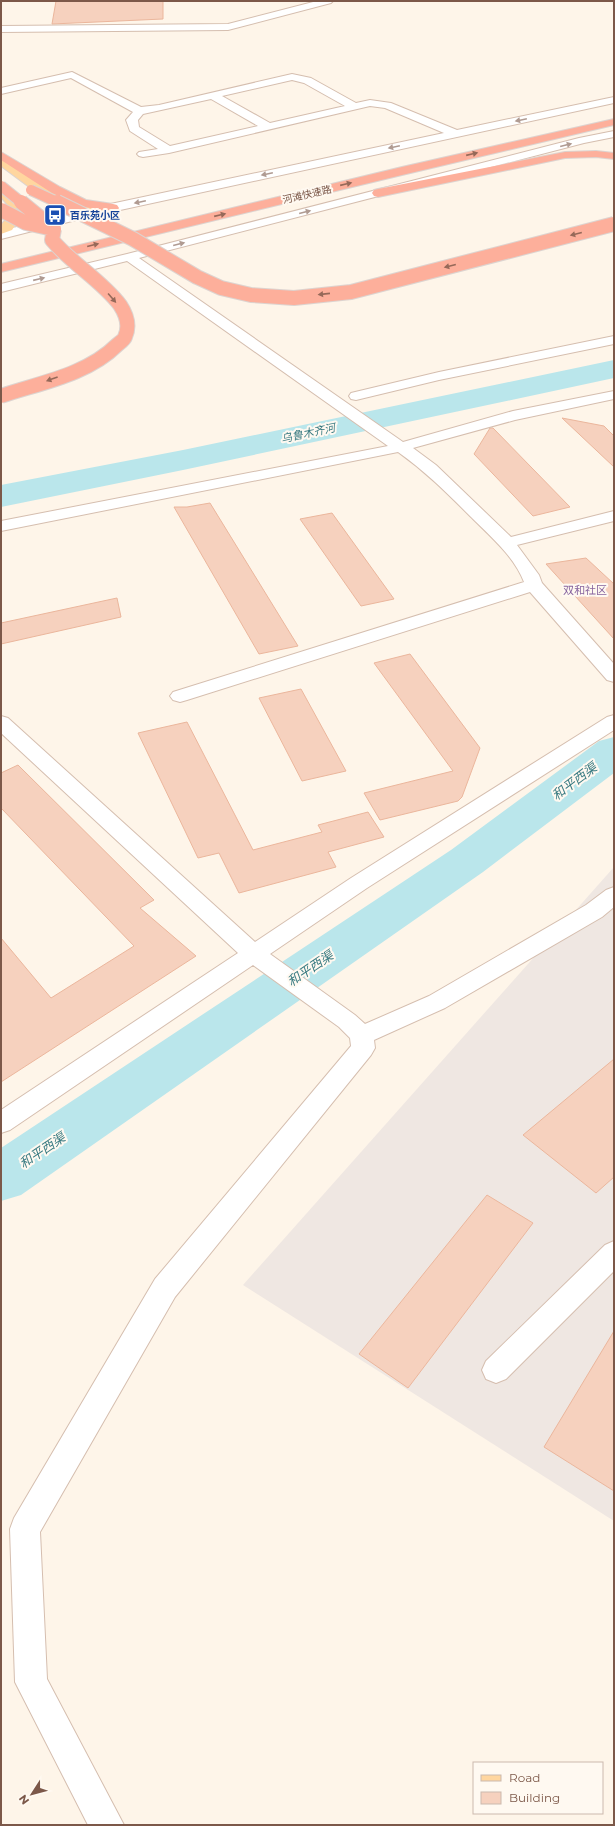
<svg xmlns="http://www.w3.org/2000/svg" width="615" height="1826" font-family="Montserrat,'Noto Sans SC',sans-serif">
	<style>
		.industrial { fill: #efe7e2 }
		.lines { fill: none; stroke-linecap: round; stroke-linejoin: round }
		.river { fill: #bae6eb; fill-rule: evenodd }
		.building { fill: #f6d1be; stroke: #ebb69c }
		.minor-casing { stroke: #d5beaf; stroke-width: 2 }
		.major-casing { stroke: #ddd4d0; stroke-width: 2 }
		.highway-casing { stroke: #ddd4d0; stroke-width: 2 }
		.minor { fill: #fff; fill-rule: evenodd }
		.major { fill: #ffd69f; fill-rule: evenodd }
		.highway { fill: #fdaf9b; fill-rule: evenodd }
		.highway-bridge-far1-casing { stroke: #ddd4d0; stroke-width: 12; stroke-linecap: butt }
		.highway-bridge-casing { stroke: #ddd4d0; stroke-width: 16; stroke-linecap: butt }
		.highway-bridge-far1 { stroke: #fdaf9b; stroke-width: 10 }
		.highway-bridge { stroke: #fdaf9b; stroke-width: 14 }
		.oneway { fill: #b09b92 }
		.oneway2 { fill: #966959 }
		.labels { text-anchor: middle; stroke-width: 4; stroke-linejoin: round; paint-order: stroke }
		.far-street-label { font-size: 10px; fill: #7c5849; stroke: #fff9f1 }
		.far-transit-label { font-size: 10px; font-weight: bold; fill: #164399; stroke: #fff9f1; text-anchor: start }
		.far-water-label { font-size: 11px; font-style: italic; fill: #3a7b82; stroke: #fff9f1 }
		.far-neighbourhood-label { font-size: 11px; fill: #88659f; stroke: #fff9f1 }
		.water-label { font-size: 13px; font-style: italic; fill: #3a7b82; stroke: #fff9f1 }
	</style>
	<rect width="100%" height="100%" fill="#fef5e9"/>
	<path class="industrial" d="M614 867V1521L243 1285Z"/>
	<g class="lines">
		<path class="river" d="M614 360V378L183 470 1 507V485L183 450Z
			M614 737V773L483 872 21 1195 1 1201V1148L451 850 599 741Z"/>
	</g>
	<path class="building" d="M56 1H163V19L52 24Z
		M562 418 604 426 614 436V467Z
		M490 428H493L570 507 533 516 474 454Z
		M210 503 298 646 259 654 174 507H187Z
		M332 513 394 599 361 606 300 519Z
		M586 558 614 584V639L546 564Z
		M117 598 121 617 1 644V623Z
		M410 654 480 748 462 797 458 801 380 820 364 793 453 771 374 663Z
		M301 689 346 771 302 781 259 698Z
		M187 722 253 850 322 832 318 825 368 812 384 837 328 852 336 867 239 893 219 853 198 858 138 733Z
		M18 765 154 900 140 908 196 956 1 1082V938L51 998 134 946 1 808V773Z
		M614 1059V1177L596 1193 523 1135Z
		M487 1195 533 1223 408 1388 359 1354Z
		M614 1331V1491L544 1447Z"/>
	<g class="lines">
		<g class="minor-casing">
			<path id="minor" d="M317 1H333L331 3 228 30 1 32V26L228 24Z
				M72 72 141 107 159 105 292 74 311 78 356 103 370 100 391 103 457 130 614 97V103L88 217 1 239V231L87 209 444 133 385 108 370 106 169 153 143 157 139 156 137 154 139 152 158 149 130 131 126 120 133 112 71 78 1 94V88ZM292 80 304 83 345 106 270 123 222 96ZM211 99 258 126 170 146 139 127 138 120 143 114Z
				M614 131V137L584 143 139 258 403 442 513 411 614 391V399L515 420 413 448 436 465 511 537 614 511V521L517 545 539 575 542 583 614 664V682L607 680 530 592 187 700 180 702 173 700 170 696 173 692 524 582C514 556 490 536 470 516 446 492 426 472 398 452L1 531V521L388 446 127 261 1 292V284L127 254 579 138Z
				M614 336V344L439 380 356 400 351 399 349 396 351 393 439 372Z
				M614 715V730L367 888 270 954 355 1015 365 1024 429 996 586 905 606 890 614 887V907L602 917 445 1008 374 1040 375 1048 371 1055 175 1297 40 1532 47 1679 124 1825H88L15 1682 10 1529 14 1518 155 1279 351 1046 350 1038 339 1027 253 965 10 1130 1 1133V1110L238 953 1 733V716L8 718 255 942 351 878 607 717Z
				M614 1241V1271L506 1379 496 1383 486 1379 482 1370 486 1361 605 1245Z"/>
		</g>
		<g class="major-casing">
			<path id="major" d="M1 158 5 159 48 189 78 203 102 208 104 211 102 214 98 215 70 209 40 195 1 166Z
				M1 187C13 190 20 204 22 215L12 230 1 234V225L10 215 7 204 1 197Z"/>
		</g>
		<g class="highway-casing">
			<path id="highway" d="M614 119V125L402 175 1 272V264L402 167Z
				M596 151 614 153V159L596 157 565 158 378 197 374 196 372 193 374 190 378 189 565 152Z
				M1 152 60 187 86 200 113 204 117 205 119 208 117 211 113 212 79 206 52 193 1 160Z"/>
		</g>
		<use href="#minor" class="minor"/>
		<use href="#major" class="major"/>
		<use href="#highway" class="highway"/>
		<g class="highway-bridge-far1-casing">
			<path id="highway-bridge-far1" d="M1 186 22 203
				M31 190 59 203"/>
		</g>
		<g class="highway-bridge-casing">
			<path id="highway-bridge" d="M21 202 54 229
				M57 202 133 239 197 277 221 288 251 295 294 298 351 292 614 224
				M1 210 26 223 53 229
				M1 396C39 383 87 375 117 345 119 343 124 340 125 337 130 326 126 314 120 305 101 280 72 264 52 240L54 229"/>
		</g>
		<use href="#highway-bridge-far1" class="highway-bridge-far1"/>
		<use href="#highway-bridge" class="highway-bridge"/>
	</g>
	<defs><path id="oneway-solid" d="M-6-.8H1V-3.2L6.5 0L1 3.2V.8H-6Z"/></defs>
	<g class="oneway">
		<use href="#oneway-solid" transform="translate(521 120) rotate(168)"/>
		<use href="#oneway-solid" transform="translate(566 145) rotate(-14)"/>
		<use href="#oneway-solid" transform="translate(394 147) rotate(168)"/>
		<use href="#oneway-solid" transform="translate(267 174) rotate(168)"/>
		<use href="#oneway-solid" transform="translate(140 202) rotate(168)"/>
		<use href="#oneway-solid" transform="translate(305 212) rotate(-14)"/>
		<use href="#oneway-solid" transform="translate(179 244) rotate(-14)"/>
		<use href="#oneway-solid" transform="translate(39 279) rotate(-13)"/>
	</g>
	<g class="oneway2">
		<use href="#oneway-solid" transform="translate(472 154) rotate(-13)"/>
		<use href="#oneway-solid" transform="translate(346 184) rotate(-13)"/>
		<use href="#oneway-solid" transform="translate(220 215) rotate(-13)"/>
		<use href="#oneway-solid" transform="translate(576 234) rotate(166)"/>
		<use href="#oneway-solid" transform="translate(93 245) rotate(-14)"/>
		<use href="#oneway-solid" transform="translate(450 266) rotate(166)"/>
		<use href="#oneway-solid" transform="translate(324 294) rotate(174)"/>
		<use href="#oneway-solid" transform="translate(112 298) rotate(49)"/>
		<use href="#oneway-solid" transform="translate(52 379) rotate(160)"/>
	</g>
	<defs>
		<g id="bus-square" transform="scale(1.15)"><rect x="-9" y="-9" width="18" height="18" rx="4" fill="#1a4fb4" stroke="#fff9f1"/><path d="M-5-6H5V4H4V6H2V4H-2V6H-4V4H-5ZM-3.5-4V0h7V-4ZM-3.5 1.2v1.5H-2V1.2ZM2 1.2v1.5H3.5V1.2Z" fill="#fff"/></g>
	</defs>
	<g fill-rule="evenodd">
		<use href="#bus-square" x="55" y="215"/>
	</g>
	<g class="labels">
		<g class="far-street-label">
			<text transform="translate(307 194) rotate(-13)" y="4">河滩快速路</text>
		</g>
		<g class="far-transit-label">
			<text x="70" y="219">百乐苑小区</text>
		</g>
		<g class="far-water-label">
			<text transform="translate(308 433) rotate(-12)" y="4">乌鲁木齐河</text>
		</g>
		<g class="far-neighbourhood-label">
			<text x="585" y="594">双和社区</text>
		</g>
		<g class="water-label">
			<text transform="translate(574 781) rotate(-37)" y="5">和平西渠</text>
			<text transform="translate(310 968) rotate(-34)" y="5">和平西渠</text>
			<text transform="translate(42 1150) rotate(-34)" y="5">和平西渠</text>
		</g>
	</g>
	<rect width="615" height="1826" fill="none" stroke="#7c5849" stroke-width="4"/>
	<rect x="473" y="1762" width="130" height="52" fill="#fff9f1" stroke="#cbb9ae"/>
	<rect x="481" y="1775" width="20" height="6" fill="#ffd69f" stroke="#cbb9ae"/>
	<text x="509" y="1782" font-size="12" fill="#7c5849">Road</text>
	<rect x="481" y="1792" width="20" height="12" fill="#f6d1be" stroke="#cbb9ae"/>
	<text x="509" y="1802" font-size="12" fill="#7c5849">Building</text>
	<g transform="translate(32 1794) rotate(234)" stroke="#fff9f1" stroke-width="3" paint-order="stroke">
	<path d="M0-3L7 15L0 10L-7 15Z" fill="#7c5849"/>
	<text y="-6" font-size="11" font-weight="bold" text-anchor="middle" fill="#7c5849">N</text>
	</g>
</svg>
